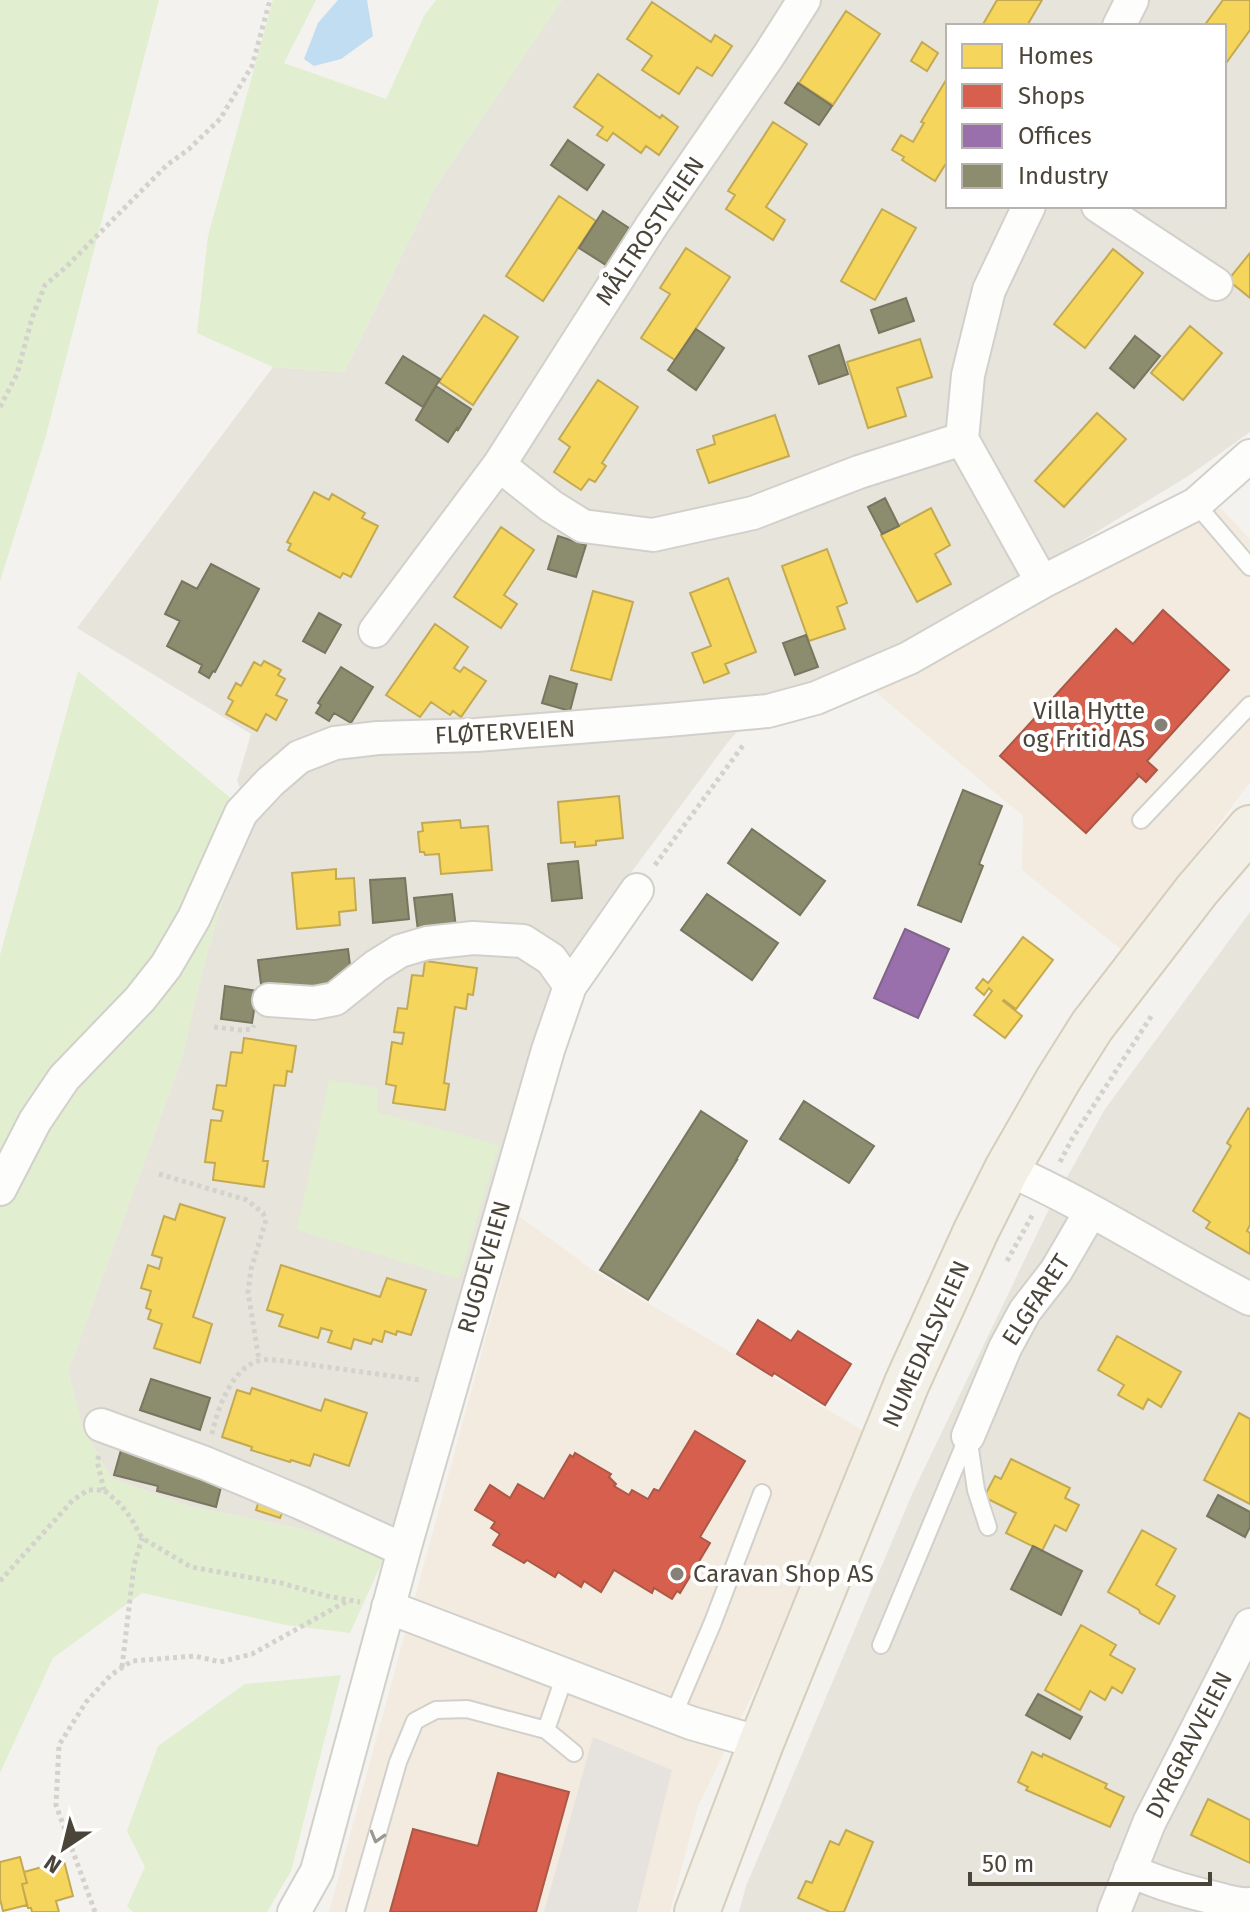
<svg xmlns="http://www.w3.org/2000/svg" width="1250" height="1912" font-family="'Fira Sans',sans-serif">
	<style>
		.residential { fill: #e7e4dc; fill-rule: evenodd }
		.commercial { fill: #f3ebdf }
		.green { fill: #e1eecf }
		.parking { fill: #e6e3df }
		.water { fill: #c0ddf1 }
		.homes { fill: #f6d55c; stroke: #c3aa52; stroke-width: 2 }
		.shops { fill: #d6604d; stroke: #ac5847; stroke-width: 2 }
		.offices { fill: #9970ab; stroke: #826389; stroke-width: 2 }
		.industry { fill: #8c8c6e; stroke: #78765e; stroke-width: 2 }
		.lines { fill: none; stroke-linecap: round; stroke-linejoin: round }
		.lane-casing { stroke: #d2d0cb; stroke-width: 20 }
		.street-casing { stroke: #d2d0cb; stroke-width: 36 }
		.primary-casing { stroke: #d6cebb; stroke-width: 48 }
		.path { stroke: #d3d2cc; stroke-width: 5; stroke-dasharray: 4 4; stroke-linecap: butt }
		.lane { stroke: #fdfdfc; stroke-width: 16 }
		.street { stroke: #fdfdfc; stroke-width: 32 }
		.primary { stroke: #f2efe6; stroke-width: 44 }
		.oneway { stroke: #9b9791 }
		.poi-dot { fill: #868178; stroke: #fff; stroke-width: 3 }
		.labels { text-anchor: middle; stroke-width: 8; stroke-linejoin: round; paint-order: stroke }
		.street-label { font-size: 24px; fill: #4b4439; stroke: #fff }
		.poi-label { font-size: 24px; fill: #4b4439; stroke: #fff; text-anchor: end }
	</style>
	<rect width="100%" height="100%" fill="#f4f2ee"/>
	<path class="residential" d="M562 0H1250V432L1190 475 1034 570 870 659 765 700 728 742 570 955 541 1033 384 1558 306 1530 189 1506 112 1479 83 1429 68 1371 182 1058 203 968 229 876 251 815 237 781 251 734 77 628 273 367 344 372 437 184ZM948 26H1224V206H948Z
		M1250 912V1912H739L746 1886 913 1492 1047 1213 1105 1109Z"/>
	<path class="commercial" d="M1221 508 1250 539V782L1124 952 1022 870 1023 816 873 690Z
		M519 1216 597 1273 867 1433 758 1683 698 1806 670 1912H329Z"/>
	<path class="green" d="M0 0H159L45 439 0 581Z
		M273 0H316L284 63 386 99 424 16 436 0H562L437 184 344 372 273 367 197 333 208 236Z
		M78 671 251 815 229 876 203 968 182 1058 68 1371 83 1429 112 1479 189 1506 306 1530 384 1558 350 1633 286 1625 142 1593 53 1658 0 1773V955Z
		M329 1080 378 1088 377 1112 499 1145 459 1279 297 1230Z
		M341 1675 291 1871 267 1912H133L127 1906 145 1867 127 1831 158 1746 245 1684Z"/>
	<path class="parking" d="M593 1737 672 1770 637 1912H544Z"/>
	<path class="water" d="M338 0H367L373 36 341 59 314 66 304 59 318 23Z"/>
	<path class="homes" d="M997 0H1042L1028 24 1031 26H982Z
		M1223 0H1250V30L1224 66V26H1204Z
		M652 2 711 42 715 35 732 46 712 76 697 67 679 94 642 70 652 56 627 39Z
		M846 11 880 34 833 105 799 83Z
		M922 42 938 53 927 71 911 61Z
		M598 74 660 118 662 115 678 127 659 155 646 146 641 153 613 133 607 141 597 135 603 127 574 107Z
		M946 80 948 81V166L945 165 935 181 902 160 904 157 892 150 901 135 913 142 924 123 921 122Z
		M773 122 807 144 766 207 785 220 773 240 726 209 735 195 728 191Z
		M559 196 596 221 543 301 506 276Z
		M882 209 916 228 875 300 841 281Z
		M686 248 730 277 675 360 641 338 670 294 660 288Z
		M1113 249 1143 273 1085 348 1054 324Z
		M1250 253V298L1228 280Z
		M484 315 518 337 473 405 439 382Z
		M1190 326 1222 353 1183 400 1151 373Z
		M920 339 932 377 897 388 906 416 868 428 847 362Z
		M598 380 638 407 602 463 606 466 595 482 589 479 581 490 554 472 570 447 559 439Z
		M1097 413 1126 439 1064 507 1035 481Z
		M775 415 789 456 709 483 697 450 715 444 713 436Z
		M314 492 329 500 332 494 365 513 362 518 378 526 351 577 343 573 340 578 288 550 291 544 287 542Z
		M931 508 950 545 935 554 951 584 917 602 881 535Z
		M501 527 534 550 504 595 517 604 501 628 454 597Z
		M827 549 847 603 837 607 845 629 809 641 782 566Z
		M728 578 756 652 725 664 729 673 704 683 692 653 711 646 690 593Z
		M593 591 633 602 611 680 571 670Z
		M435 624 468 647 454 668 460 672 464 667 486 681 461 717 453 711 450 715 431 702 420 717 386 695Z
		M264 661 281 670 278 675 285 679 276 695 287 700 276 720 266 714 257 731 226 714 233 701 228 698 236 683 241 686 254 662 261 666Z
		M619 796 623 838 596 841V845L575 847V842L561 843 558 802Z
		M460 820 461 828 488 826 492 870 441 874 439 854 425 855 424 852H420L418 832 423 831 422 823Z
		M336 869V879L354 878 356 910 339 912 340 925 297 929 292 873Z
		M1023 937 1053 960 1016 1009 1004 1000 1003 1001 1022 1016 1005 1038 974 1015 992 991 989 988 984 995 976 988 983 979 988 983Z
		M425 961 477 968 473 995 468 994 466 1009 455 1007 444 1083 449 1084 445 1110 393 1103 396 1086 386 1084 392 1042 402 1044 404 1033 394 1032 398 1008 407 1009 412 975 423 976Z
		M244 1038 296 1046 292 1072 287 1071 285 1086 274 1085 263 1161H268L264 1187 213 1180 215 1163 205 1162 211 1120 221 1121 223 1111 213 1109 217 1085 226 1086 231 1052 242 1053Z
		M1248 1108 1250 1110V1225L1247 1231 1250 1233V1254L1206 1228 1210 1222 1193 1211 1231 1146 1227 1143Z
		M180 1204 225 1218 193 1317 212 1324 200 1363 154 1348 162 1324 148 1319 151 1310 146 1308 151 1291 141 1288 148 1265 159 1269 162 1258 152 1255 164 1216 175 1220Z
		M281 1265 380 1297 387 1278 426 1290 411 1335 397 1331 396 1335 385 1331 382 1342 373 1339 371 1344 354 1339 351 1349 328 1342 332 1331 321 1328 318 1338 279 1326 283 1315 267 1310Z
		M1117 1336 1181 1372 1161 1407 1148 1399 1143 1409 1118 1395 1124 1385 1098 1370Z
		M252 1388 321 1411 325 1399 367 1413 349 1466 314 1454 310 1466 291 1460 290 1462 251 1450 252 1447 222 1437 237 1390 250 1394Z
		M1239 1413 1250 1419V1504L1204 1480Z
		M1011 1459 1070 1488 1065 1498 1079 1505 1066 1531 1055 1525 1042 1551 1006 1533 1016 1513 984 1497 995 1476 1001 1479Z
		M261 1494 286 1503 280 1518 256 1510Z
		M1142 1530 1176 1549 1156 1585 1175 1596 1159 1624 1140 1613 1139 1610 1108 1592Z
		M1081 1625 1116 1645 1110 1655 1135 1669 1122 1693 1112 1687 1105 1700 1090 1691 1080 1710 1045 1690Z
		M1032 1752 1042 1757 1043 1754 1107 1784 1105 1788 1124 1797 1110 1827 1026 1790 1028 1787 1018 1782Z
		M1208 1799 1250 1820V1863L1191 1835Z
		M846 1830 873 1842 844 1912H830L798 1898 806 1881 812 1883 830 1841 839 1845Z
		M20 1857 27 1883 22 1884 27 1905 3 1911 0 1899V1862Z
		M64 1861 73 1896 56 1901 59 1912H32L31 1908H28L22 1884 27 1883 24 1872Z"/>
	<path class="shops" d="M1163 610 1229 670 1147 761 1157 770 1146 782 1136 773 1139 776 1086 833 1000 756 1116 629 1133 644Z
		M758 1320 791 1341 798 1331 851 1364 825 1405 774 1373 772 1376 737 1354Z
		M695 1431 745 1461 700 1537 710 1543 680 1593 677 1591 672 1599 654 1588 652 1593 614 1570 601 1592 584 1581 581 1587 558 1572 555 1577 527 1560 524 1563 493 1545 500 1534 491 1528 495 1522 475 1510 490 1485 510 1498 518 1484 544 1499 570 1455 573 1457 575 1453 611 1474 609 1477 616 1484 614 1486 629 1495 632 1490 648 1499 654 1489 659 1491Z
		M498 1773 569 1792 536 1912H390L413 1829 478 1846Z"/>
	<path class="offices" d="M905 929 949 949 918 1018 874 998Z"/>
	<path class="industry" d="M798 83 832 106 819 125 785 103Z
		M568 140 604 165 587 190 551 165Z
		M603 211 629 228 606 265 579 248Z
		M906 298 914 321 879 333 871 310Z
		M696 329 724 348 696 390 668 370Z
		M1135 336 1160 356 1134 388 1110 368Z
		M839 345 848 374 819 384 809 356Z
		M403 356 440 379 423 407 386 383Z
		M436 386 471 409 458 430 457 428 448 442 416 420Z
		M885 498 899 526 882 534 868 507Z
		M558 536 586 545 576 577 548 569Z
		M211 564 259 589 215 672 213 671 209 678 199 672 202 665 167 646 180 621 165 614 182 581 197 589Z
		M319 613 341 625 325 653 303 641Z
		M806 635 818 667 795 675 783 643Z
		M341 667 373 687 351 723 334 713 329 721 316 713 321 705 318 703Z
		M550 676 577 684 570 711 542 703Z
		M963 790 1002 806 979 864 983 866 961 922 918 905Z
		M752 829 825 881 800 915 728 863Z
		M578 861 582 898 552 901 548 864Z
		M405 878 409 919 373 923 370 880Z
		M452 894 456 928 418 931 414 898Z
		M707 894 778 943 752 980 681 930Z
		M348 949 352 981 262 992 258 960Z
		M225 986 257 991 252 1023 221 1019Z
		M804 1101 874 1146 849 1183 780 1139Z
		M701 1111 747 1141 736 1160H737L648 1300 600 1270Z
		M151 1379 210 1398 200 1430 140 1410Z
		M123 1443 224 1475 216 1507 157 1491 158 1486 114 1475Z
		M1218 1495 1250 1512V1527L1245 1537 1207 1516Z
		M1033 1546 1082 1571 1061 1615 1011 1589Z
		M1038 1694 1082 1717 1070 1739 1026 1715Z"/>
	<g class="lines">
		<g class="lane-casing">
			<path id="lane" d="M1196 504 1250 567
				M1141 820 1250 705
				M968 1436 976 1490 988 1527
				M881 1645 968 1436
				M565 1675 546 1730 574 1753
				M673 1716 713 1622 762 1493
				M355 1912 398 1762 415 1721 436 1710 467 1709 546 1730"/>
		</g>
		<g class="street-casing">
			<path id="street" d="M804 0 769 55 652 225 499 465 551 506 583 526 653 535 753 513 859 472 962 439 1042 582
				M1119 26 1132 0
				M1098 206 1216 284
				M962 439 968 375 989 290 1029 206
				M375 631 499 465
				M269 1000 314 1003 335 999 376 966 400 951 427 943 473 938 523 941 551 959 570 986
				M1007 1169C1091 1206 1168 1257 1250 1299
				M0 1189 35 1121 64 1078 140 999 166 966 194 918 241 813 270 782 299 757 335 743 378 738 476 735 668 720 768 711 816 698 909 658 1042 582 1196 504 1250 456
				M101 1425 205 1463 301 1503 404 1550
				M968 1436 1005 1348 1025 1311 1056 1271 1091 1211
				M388 1607 691 1723 761 1743
				M1130 1870C1158 1884 1188 1892 1219 1899 1229 1902 1239 1905 1250 1904
				M294 1912 317 1871 404 1550 548 1050 570 986 637 890
				M1114 1912 1149 1823 1250 1625"/>
		</g>
		<g class="primary-casing">
			<path id="primary" d="M697 1912 761 1743 907 1383 976 1231 1007 1169 1058 1080 1092 1026 1197 890 1250 828"/>
		</g>
		<path class="path" d="M0 407 17 374 32 318 45 285 66 267 167 165 189 149 220 119 252 66 270 0
			M655 865 744 744
			M214 1027 241 1030 252 1029 254 1025
			M1060 1162 1072 1139 1152 1015
			M159 1174 247 1200 263 1213 266 1220 251 1269 248 1292 259 1360
			M1007 1261 1033 1214
			M212 1434C217 1410 231 1369 258 1361 263 1359 271 1360 277 1360L420 1380
			M99 1456 97 1461 104 1490
			M0 1581 73 1500 88 1490H104L120 1504 131 1518 142 1538 191 1567 281 1583 327 1596 360 1602
			M122 1667 134 1565 142 1538
			M95 1912 56 1805 59 1745 86 1702 111 1675 132 1661 195 1656 220 1662 252 1654 349 1600"/>
		<use href="#lane" class="lane"/>
		<use href="#street" class="street"/>
		<use href="#primary" class="primary"/>
	</g>
	<defs><path id="oneway-chevron" d="M-2-3.5L2.5 0L-2 3.5" fill="none" stroke-width="1.6" stroke-linecap="round" stroke-linejoin="round" transform="scale(2)"/></defs>
	<use class="oneway" href="#oneway-chevron" transform="translate(377 1837) rotate(106)"/>
	<g class="poi-dot">
		<circle cx="1161" cy="725" r="8"/>
		<circle cx="677" cy="1574" r="8"/>
	</g>
	<g class="labels">
		<g class="street-label">
			<text transform="translate(650 231) rotate(-56)" y="8">MÅLTROSTVEIEN</text>
			<text transform="translate(505 732) rotate(-3)" y="8">FLØTERVEIEN</text>
			<text transform="translate(484 1267) rotate(-74)" y="8">RUGDEVEIEN</text>
			<text transform="translate(1036 1300) rotate(-57)" y="8">ELGFARET</text>
			<text transform="translate(926 1344) rotate(-66)" y="8">NUMEDALSVEIEN</text>
			<text transform="translate(1189 1745) rotate(-63)" y="8">DYRGRAVVEIEN</text>
		</g>
		<g class="poi-label">
			<text x="1145" y="719">Villa Hytte<tspan x="1145" dy="28">og Fritid AS</tspan></text>
			<text x="693" y="1582" text-anchor="start">Caravan Shop AS</text>
		</g>
	</g>
	<rect x="946" y="24" width="280" height="184" fill="#ffffff" stroke="#b7b4b0" stroke-width="2"/>
	<rect x="962" y="44" width="40" height="24" fill="#f6d55c" stroke="#b7b4b0" stroke-width="2"/>
	<text x="1018" y="64" font-size="24" fill="#4b4439">Homes</text>
	<rect x="962" y="84" width="40" height="24" fill="#d6604d" stroke="#b7b4b0" stroke-width="2"/>
	<text x="1018" y="104" font-size="24" fill="#4b4439">Shops</text>
	<rect x="962" y="124" width="40" height="24" fill="#9970ab" stroke="#b7b4b0" stroke-width="2"/>
	<text x="1018" y="144" font-size="24" fill="#4b4439">Offices</text>
	<rect x="962" y="164" width="40" height="24" fill="#8c8c6e" stroke="#b7b4b0" stroke-width="2"/>
	<text x="1018" y="184" font-size="24" fill="#4b4439">Industry</text>
	<g transform="translate(64 1848) rotate(215)" stroke="#ffffff" stroke-width="6" paint-order="stroke">
	<path d="M0-6L14 30L0 20L-14 30Z" fill="#4b4439"/>
	<text y="-12" font-size="22" font-weight="bold" text-anchor="middle" fill="#4b4439">N</text>
	</g>
	<path d="M970 1872v12h240v-12" fill="none" stroke="#4b4439" stroke-width="4"/>
	<text x="982" y="1872" font-size="24" fill="#4b4439" stroke="#ffffff" stroke-width="6" paint-order="stroke">50 m</text>
</svg>
